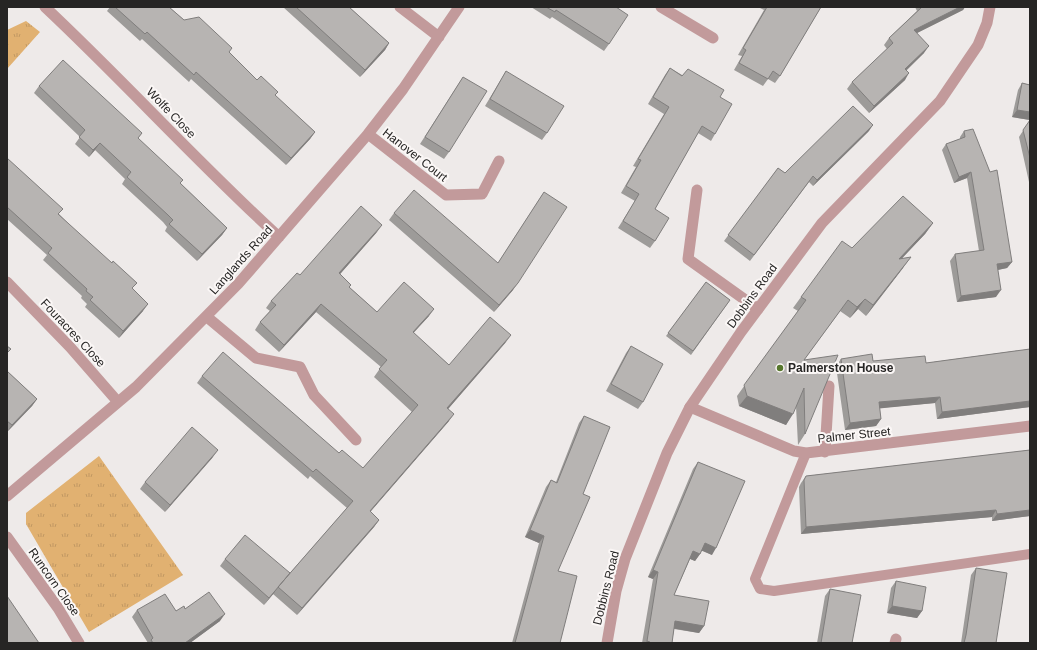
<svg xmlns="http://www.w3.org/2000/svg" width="1037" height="650" font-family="Helvetica,sans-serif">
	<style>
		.grass { fill: url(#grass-tufts) }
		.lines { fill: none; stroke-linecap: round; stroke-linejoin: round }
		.service { stroke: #c29a9b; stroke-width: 10 }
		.minor { stroke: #c29a9b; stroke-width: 11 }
		.tertiary { stroke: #c29a9b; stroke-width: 11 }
		.wall { fill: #9d9b99 }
		.shaded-wall { fill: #807e7d }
		.building { fill: #b7b4b2; stroke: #807e7d }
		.poi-dot { fill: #57772d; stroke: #fbf7f6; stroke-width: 1.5 }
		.labels { text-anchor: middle; stroke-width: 4; stroke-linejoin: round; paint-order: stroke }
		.street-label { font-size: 12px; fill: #262524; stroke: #fbf7f6 }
		.poi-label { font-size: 12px; font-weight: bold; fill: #262524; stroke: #fbf7f6; text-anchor: start }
	</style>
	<defs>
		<pattern id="grass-tufts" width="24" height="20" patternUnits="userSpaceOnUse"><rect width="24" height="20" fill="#e1b171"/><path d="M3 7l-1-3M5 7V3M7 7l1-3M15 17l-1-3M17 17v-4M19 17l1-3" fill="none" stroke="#c19862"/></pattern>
	</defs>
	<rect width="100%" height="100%" fill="#eeeae9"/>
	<path class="grass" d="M26 21 40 32 7 69V30Z
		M99 456 183 575 89 632 26 524V513Z"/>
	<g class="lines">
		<path class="service" d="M806 453 755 579 760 589 774 591 1030 554"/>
		<path class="minor" d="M45 7C125 82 198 163 279 237
			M400 7 439 37
			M661 7 713 38
			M368 134 446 195 482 194 499 161
			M697 190 688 259 758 309
			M7 282 70 347 118 402
			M207 317 256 358 300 367 314 395 356 440
			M690 407 794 451 806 453 1030 426
			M825 452 829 386
			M7 496 136 387 238 284 368 134 403 89 459 7
			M7 537 58 608 79 643
			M895 643 896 639"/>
		<path class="tertiary" d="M607 643 616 591 625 559 667 453 690 407 741 332 822 223 940 101 978 45 987 23 990 7"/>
	</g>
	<path class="wall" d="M110 7H169L184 20 229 52 257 80 315 132 310 139 286 165 191 79 189 82 142 39 140 41 107 11Z
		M283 7H349L389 43 385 50 360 77Z
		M531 7H616L609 44 604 51 552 17 550 19Z
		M758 7H821L780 76 775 83 768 79 763 86 734 70 742 56 738 55 764 10Z
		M915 7H965L963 10 917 33 924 53 907 70 905 80 869 113 847 89 852 82 887 49 884 45 889 38 917 11Z
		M670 68 720 97 715 134 711 141 698 133 655 209V241L650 248 618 228 635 201 621 193 636 167 633 166 664 114 648 104 665 75Z
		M506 71 547 133 542 140 485 106Z
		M463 77 449 152 444 159 420 144Z
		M1022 83 1030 85V181L1029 182 1019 137 1030 120 1012 117 1018 90Z
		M39 86 142 133 138 138 181 184 227 228 222 235 197 261 165 231 167 227 163 222 122 184 125 179 95 150 89 157 75 144 80 137 34 93Z
		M869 131 813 186 809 182 750 261 724 241 778 168 785 173Z
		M964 131 1012 262 1007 268 998 270 996 297 957 302 950 261 955 254 979 251 967 178 954 183 942 150 946 144 960 139V137Z
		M7 158 59 214 132 289 143 311 119 338 85 307 87 304 81 298 82 296 43 260 47 255 7 219Z
		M544 192 513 290 494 312 389 220 394 213 498 263Z
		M933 223 925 234 902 258 903 268 866 316 858 309 850 318 840 311 804 360 805 434 798 445 796 406 786 425 739 406 737 396 798 311 793 308 801 297 852 248Z
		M377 232 340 274 349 287 377 312 429 316 413 333 449 365 506 342 448 409 449 421 370 512 379 520 374 527 297 615 273 594 274 593 264 605 220 566 225 559 290 573 347 508 310 476 308 479 197 383 202 376 339 453 363 468 412 412 374 377 381 367 316 312 279 352 255 330 260 322 270 311 266 308 271 301 300 275Z
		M706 282 730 300 691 355 666 336Z
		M631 346 643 402 638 409 606 391 626 353Z
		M1030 349V407L937 419 935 403 879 408 881 419 876 426 845 430 836 366 841 359 873 361 926 363Z
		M7 371 37 399 32 406 7 432Z
		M584 416 583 494 558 571 560 643H512L539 543 525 537 546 487 551 480 556 482 579 423Z
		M1030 450V516L992 521V517L801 534 799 487 801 483 806 476Z
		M213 457 165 512 140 489 145 482Z
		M698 462 712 555 702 550 700 554 695 561 690 559 674 595 704 626 699 633 674 629 672 643H642L653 579 648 577 693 469Z
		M976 568 996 643H961L971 575Z
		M896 581 922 611 917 618 887 613 891 588Z
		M830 589 852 643H817L825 596Z
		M185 609 220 621 190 643H148L132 617 137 610 176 611Z"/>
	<path class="shaded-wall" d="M960 7H965L963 10 909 37 914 30Z
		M389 43 385 50 360 77 365 70Z
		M929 46 924 53 901 75 905 69Z
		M909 73 905 80 869 113 874 106Z
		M1017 110 1030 112V120L1012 117Z
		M873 125 869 131 813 186 817 180Z
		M315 132 310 139 286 165 291 158Z
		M100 143 95 150 89 157 93 150Z
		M971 172 967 178 954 183 959 177Z
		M933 223 925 234 891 270 899 259Z
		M382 225 377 232 334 281 339 273Z
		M227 228 222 235 197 261 202 254Z
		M911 257 903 268 866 316 873 305Z
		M1012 262 1007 268 992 271 997 264Z
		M518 283 513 290 494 312 499 305Z
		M1001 290 996 297 957 302 961 296Z
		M865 299 858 309 850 318 857 307Z
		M148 304 143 311 119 338 123 331Z
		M321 304 316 312 279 352 284 345Z
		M434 309 429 316 407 340 413 332Z
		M511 335 506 342 442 416 447 408Z
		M747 396 793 414 786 425 739 406Z
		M940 397 935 403 874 409 879 402Z
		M37 399 32 406 7 432 12 425Z
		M1030 401V407L937 419 942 412Z
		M454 414 449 421 365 518 370 511Z
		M881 419 876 426 845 430 850 423Z
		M218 450 213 457 165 512 170 505Z
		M996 510 992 517 801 534 806 527Z
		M1030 510V516L992 521 997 514Z
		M379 520 374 527 297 615 302 608Z
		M530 530 544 536 539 543 525 537Z
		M705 543 716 548 712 555 700 550Z
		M693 551 700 554 695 561 688 558Z
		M653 570 658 572 653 579 648 577Z
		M278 587 274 593 264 605 269 598Z
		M892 606 922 611 917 618 887 613Z
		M225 614 220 621 190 643H185Z
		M675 621 704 626 699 633 671 628Z
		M647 641 650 642 649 643H645Z"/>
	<path class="building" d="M115 7H169L184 20 199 17 232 48 229 52 257 80 261 76 278 92 275 95 315 132 291 158 196 72 194 75 147 32 145 34Z
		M296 7H349L389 43 365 70Z
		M546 7H616L628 15 609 44 556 10 555 12Z
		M767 7H821L780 76 773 71 768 79 739 63 746 50 743 48Z
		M922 7H960L914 30 929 46 905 69 909 73 874 106 852 82 893 43 889 38Z
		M63 60 142 133 138 138 183 180 180 183 227 228 202 254 169 224 173 220 168 215 127 177 131 172 100 143 93 150 79 137 85 130 39 86Z
		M670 68 682 76 688 69 724 90 720 97 732 104 715 134 702 126 655 209 669 218 655 241 623 221 639 194 626 186 641 160 638 159 669 107 653 97Z
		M506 71 564 106 547 133 490 99Z
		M463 77 487 91 449 152 425 137Z
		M1022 83 1030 85V112L1017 110Z
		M853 106 873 125 817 180 813 176 754 255 728 235 778 168 785 173Z
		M1030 120V158L1023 130Z
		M973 129 990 172 997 170 1012 262 997 264 1001 290 961 296 955 254 984 250 971 172 959 177 946 144 965 137 964 131Z
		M7 158 63 209 58 214 112 263 113 261 137 283 132 288 148 304 123 331 90 300 93 297 86 291 87 289 48 253 52 248 7 207Z
		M414 190 498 263 544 192 567 207 518 283 499 305 394 213Z
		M903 196 933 223 899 259 911 257 873 305 865 299 857 307 848 300 804 360 838 355 805 434 804 388 793 414 747 396 744 385 806 300 801 297 842 241 852 248Z
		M361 206 382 225 339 273 351 285 349 287 377 312 404 282 434 309 413 332 449 365 490 317 511 335 447 408 454 414 370 511 379 520 302 608 278 587 353 501 316 469 313 472 202 376 223 352 339 453 342 450 363 468 418 405 379 369 387 360 321 304 284 345 260 322 276 305 271 301 297 273 300 275Z
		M706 282 730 300 693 351 668 333Z
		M7 346 11 349 7 353Z
		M631 346 663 364 643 402 611 384Z
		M1030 349V401L942 412 940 397 879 402 881 419 850 423 841 359 872 354 873 361 925 356 926 363Z
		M7 371 37 399 12 425 7 421Z
		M584 416 610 427 583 494 590 497 558 571 577 576 560 643H515L544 536 530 530 551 480 557 483Z
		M192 427 218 450 170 505 145 482Z
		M1030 450V510L997 514 996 510 806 527 804 480 806 476Z
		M698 462 745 481 716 548 705 543 700 554 693 551 674 595 709 601 704 626 675 621 672 643H650V642L647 641 658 572 653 570Z
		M245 535 290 573 269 598 225 559Z
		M976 568 1007 573 996 643H964L966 635Z
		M896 581 926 587 922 611 892 606Z
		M830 589 861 595 852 643H821Z
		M209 592 225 614 185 643H153L151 640 153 638 137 610 165 594 176 611 184 606 185 609Z
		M7 596 39 643H7Z"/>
	<circle class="poi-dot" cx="780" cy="368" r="4"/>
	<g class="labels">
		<g class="street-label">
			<text transform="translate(171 113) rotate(46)" y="4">Wolfe Close</text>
			<text transform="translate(415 155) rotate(38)" y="4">Hanover Court</text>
			<text transform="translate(241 260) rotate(-48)" y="4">Langlands Road</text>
			<text transform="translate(752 296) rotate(-54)" y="4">Dobbins Road</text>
			<text transform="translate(73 333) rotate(47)" y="4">Fouracres Close</text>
			<text transform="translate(854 435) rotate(-6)" y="4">Palmer Street</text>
			<text transform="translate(54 582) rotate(55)" y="4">Runcorn Close</text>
			<text transform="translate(606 588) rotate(-76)" y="4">Dobbins Road</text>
		</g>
		<g class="poi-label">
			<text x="788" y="372">Palmerston House</text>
		</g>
	</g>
	<rect width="1037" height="650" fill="none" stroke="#262524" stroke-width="16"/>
</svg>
